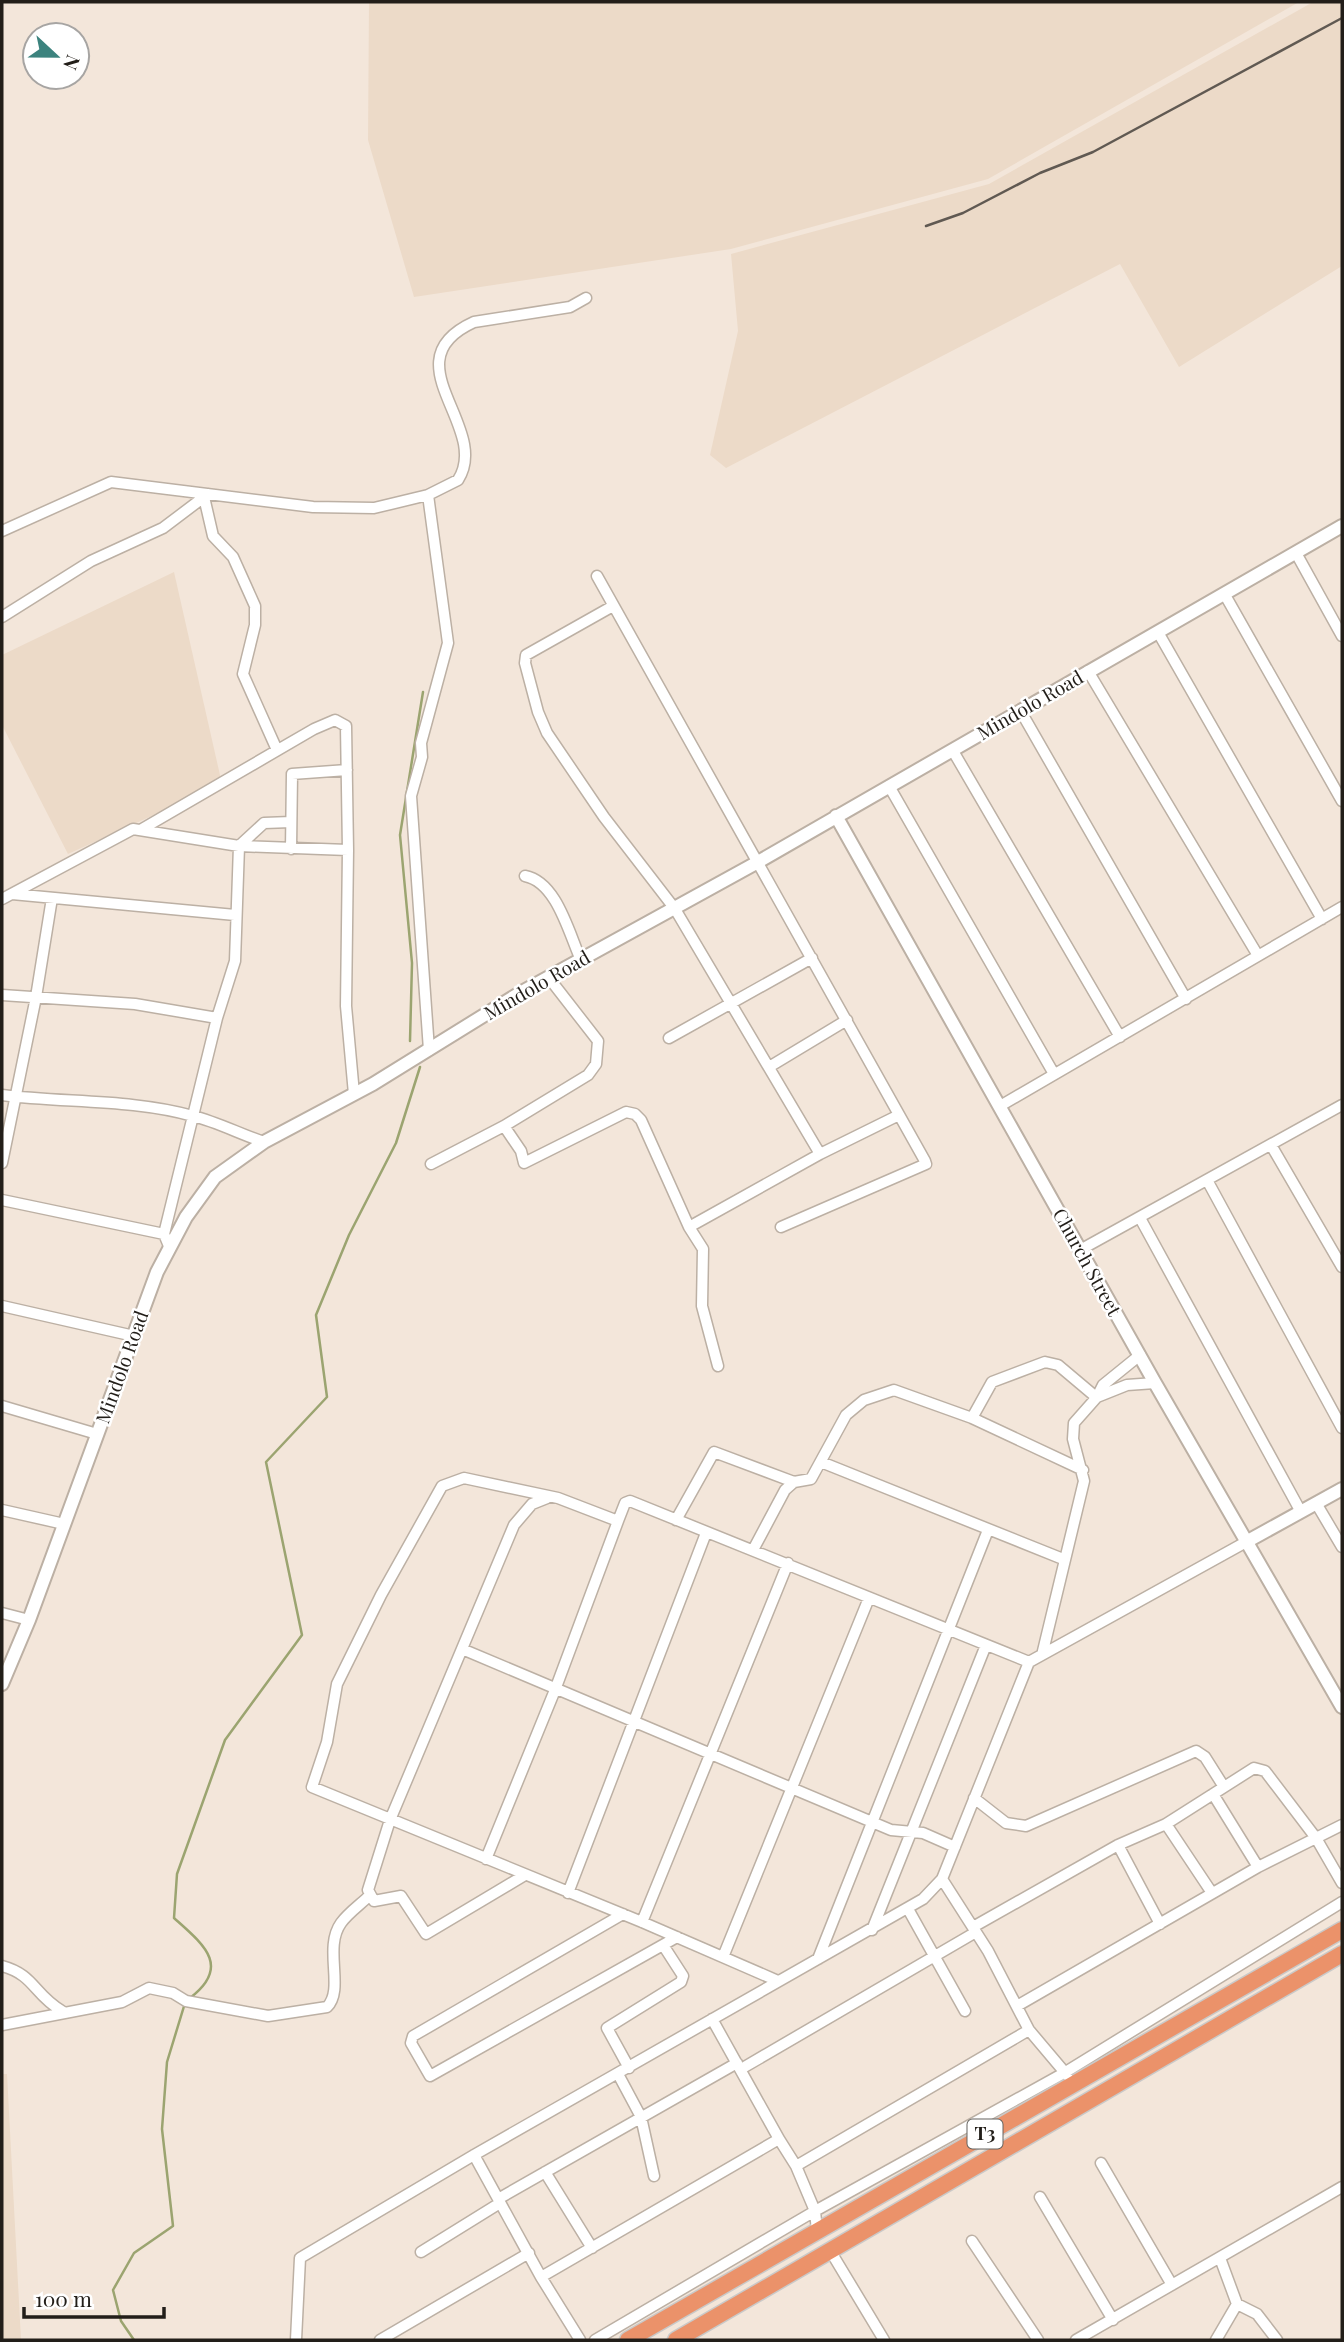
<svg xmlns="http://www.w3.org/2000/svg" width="1344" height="2342" font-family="'Playfair Display',serif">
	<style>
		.built { fill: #ecdac8 }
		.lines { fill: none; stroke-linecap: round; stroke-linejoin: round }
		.stream { stroke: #9ba470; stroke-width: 2.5 }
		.minor-casing { stroke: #bcb0a4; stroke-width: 13 }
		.tertiary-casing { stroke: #bcb0a4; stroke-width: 16 }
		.trunk-casing { stroke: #cac9c8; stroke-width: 19 }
		.minor { stroke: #fff; stroke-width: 10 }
		.tertiary { stroke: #fff; stroke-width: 12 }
		.trunk { stroke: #eb926a; stroke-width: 16 }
		.rail { stroke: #605952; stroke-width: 2.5 }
		.labels { text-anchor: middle; stroke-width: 5; stroke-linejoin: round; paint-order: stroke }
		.shield { fill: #fff; stroke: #64625e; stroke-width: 2 }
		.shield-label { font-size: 18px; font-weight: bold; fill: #221e19 }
		.street-label { font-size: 19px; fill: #221e19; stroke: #fff }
	</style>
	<rect width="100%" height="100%" fill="#f3e6da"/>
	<path class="built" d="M369 2H1299L988 179 731 249 414 297 368 140Z
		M1313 2H1342V266L1179 367 1120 264 726 468 710 455 738 331 731 254 989 184Z
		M174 572 222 784 68 854 2 725V655Z
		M2 2074H7L21 2340H2Z"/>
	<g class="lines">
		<path class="stream" d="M410 1041 412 963 400 835 423 692
			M190 1998C232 1966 203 1944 174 1918L177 1874 225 1740 302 1635 266 1462 327 1397 316 1315 349 1235 396 1143 420 1067
			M134 2340 121 2321 113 2290 134 2253 173 2226 162 2129 167 2062 185 2003"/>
		<g class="minor-casing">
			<path id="minor" d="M428 495 448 643 421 743 422 757 411 796 429 1050
				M204 497 213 536 233 557 255 606V625L243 674 277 750
				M2 531 111 482 313 507 374 508 428 495 458 480C492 427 388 361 474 322L570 307 586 298
				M1296 553 1342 636
				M597 576 925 1161 926 1164 781 1227
				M1225 595 1342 801
				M613 606 526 655 525 663 538 712 547 733 604 817 675 909 820 1154 899 1115
				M2 617 91 561 163 528 208 494
				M1159 634 1322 919
				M1088 671 1257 954
				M1020 710 1186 999
				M953 751 1120 1037
				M889 786 1054 1074
				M142 829 314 729 335 720 346 726 348 850
				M291 849 292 774 347 770
				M525 876C557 882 569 934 581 960
				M12 894 235 915
				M2 899 133 829 239 846 348 850 346 1006 354 1094
				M2 995 135 1004 217 1018
				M669 1038 812 958
				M769 1067 847 1020
				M2 1095C64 1103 133 1099 193 1116 217 1122 240 1134 264 1142
				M1000 1106 1342 907
				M504 1126 521 1151 524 1163 626 1112 635 1114 641 1120 689 1227
				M1271 1145 1342 1267
				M2 1163 36 997 52 898
				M431 1164 504 1126 588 1075 596 1064 598 1041 549 978
				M1207 1180 1342 1428
				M2 1200 164 1234
				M1140 1218 1301 1512
				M169 1246 164 1234 217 1018 235 961 239 846 264 823 291 822
				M1080 1250 1342 1105
				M2 1306 134 1336
				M718 1366 702 1306 703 1249 689 1227 820 1154
				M1097 1397 1103 1385 1140 1355
				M2 1406 97 1434
				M972 1418 992 1382 1045 1362 1058 1365 1096 1397
				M821 1462 1063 1559
				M1316 1503 1342 1547
				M2 1510 64 1524
				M676 1520 714 1452 794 1482
				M753 1550 785 1490 794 1482 811 1479 846 1415 864 1400 894 1390 972 1418 1083 1470
				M2 1613 29 1620
				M462 1649 891 1830 923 1833 955 1847
				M1043 1651 1084 1481 1073 1439 1074 1423 1097 1397 1127 1385 1155 1383
				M1213 1794 1258 1867
				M974 1798 1006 1823 1026 1826 1196 1751 1205 1757 1224 1787
				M1166 1824 1212 1893
				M1342 1825 1316 1838 1342 1883
				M1118 1845 1160 1924
				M486 1859 555 1690 618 1521
				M525 1875 426 1934 401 1896 374 1901 368 1890 390 1820 514 1525 532 1504 547 1498
				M568 1893 706 1533
				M908 1909 965 2011
				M623 1914 413 2036 411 2043 430 2076 677 1937
				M642 1922 788 1563
				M973 1927 1118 1845 1166 1824 1254 1768 1265 1771 1316 1838 1258 1867 1017 2006
				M872 1930 986 1645
				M723 1957 869 1598
				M818 1959 988 1530
				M2 1966C35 1975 33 1994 62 2011
				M778 1981 642 1922 312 1787 327 1742 337 1684 381 1595 442 1486 464 1478 558 1498 618 1521 625 1503 630 1501 1029 1662
				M2 2025 122 2002 149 1988 173 1993 186 2001 268 2016 327 2007C345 1989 323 1948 341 1923 348 1913 361 1904 369 1896
				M1029 2030 1067 2075
				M629 2068 607 2028 681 1982 683 1976 663 1945
				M741 2069 976 1932
				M618 2074 641 2117 654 2176
				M779 2139 796 2166 1029 2030 988 1951 942 1879
				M474 2155 541 2277 779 2139 712 2019
				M1101 2163 1172 2285
				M545 2172 592 2248
				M1040 2197 1113 2320
				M498 2199 737 2063
				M817 2231 815 2211 1064 2073 1342 1902
				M972 2241 1038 2340
				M421 2252 500 2203
				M831 2252 884 2340
				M1220 2258 1237 2304 1257 2314 1277 2340
				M541 2277 580 2340
				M296 2340 300 2258 474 2155 923 1899 942 1879 1029 1662 1246 1542
				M380 2340 529 2253
				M595 2340 815 2211 796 2166
				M1076 2340 1342 2187
				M1216 2340 1237 2304"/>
		</g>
		<g class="tertiary-casing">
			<path id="tertiary" d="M836 816 1155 1383 1342 1707
				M1246 1542 1342 1489
				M2 1684 29 1620 157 1272 186 1217 215 1177 264 1142 373 1084 520 993 758 862 1342 526"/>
		</g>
		<g class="trunk-casing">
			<path id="trunk" d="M628 2340 1342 1930
				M676 2340 1342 1954"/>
		</g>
		<use href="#minor" class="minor"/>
		<use href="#tertiary" class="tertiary"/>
		<use href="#trunk" class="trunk"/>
		<path class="rail" d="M926 226 963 213 1040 173 1093 152 1342 18"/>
	</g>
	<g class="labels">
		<rect class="shield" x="967.5" y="2119.5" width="35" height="29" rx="5"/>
		<g class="shield-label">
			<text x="985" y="2140">T3</text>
		</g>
		<g class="street-label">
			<text transform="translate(1030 705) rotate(-30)" y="7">Mindolo Road</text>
			<text transform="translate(537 985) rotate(-30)" y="7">Mindolo Road</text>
			<text transform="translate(1087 1262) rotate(61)" y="7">Church Street</text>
			<text transform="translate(122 1367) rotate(-70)" y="7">Mindolo Road</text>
		</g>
	</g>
	<rect width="1344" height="2342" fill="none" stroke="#221e19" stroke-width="7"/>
	<g transform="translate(56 56) rotate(112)"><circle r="33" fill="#ffffff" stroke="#a7a5a3" stroke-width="2"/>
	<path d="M0-5L12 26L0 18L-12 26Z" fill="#3c837e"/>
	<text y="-10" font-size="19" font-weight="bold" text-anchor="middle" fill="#221e19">N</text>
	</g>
	<path d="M24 2307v10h140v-10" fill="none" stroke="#221e19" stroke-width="3.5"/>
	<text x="35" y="2307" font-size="21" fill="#221e19" stroke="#ffffff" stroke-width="5" paint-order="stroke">100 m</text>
</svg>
